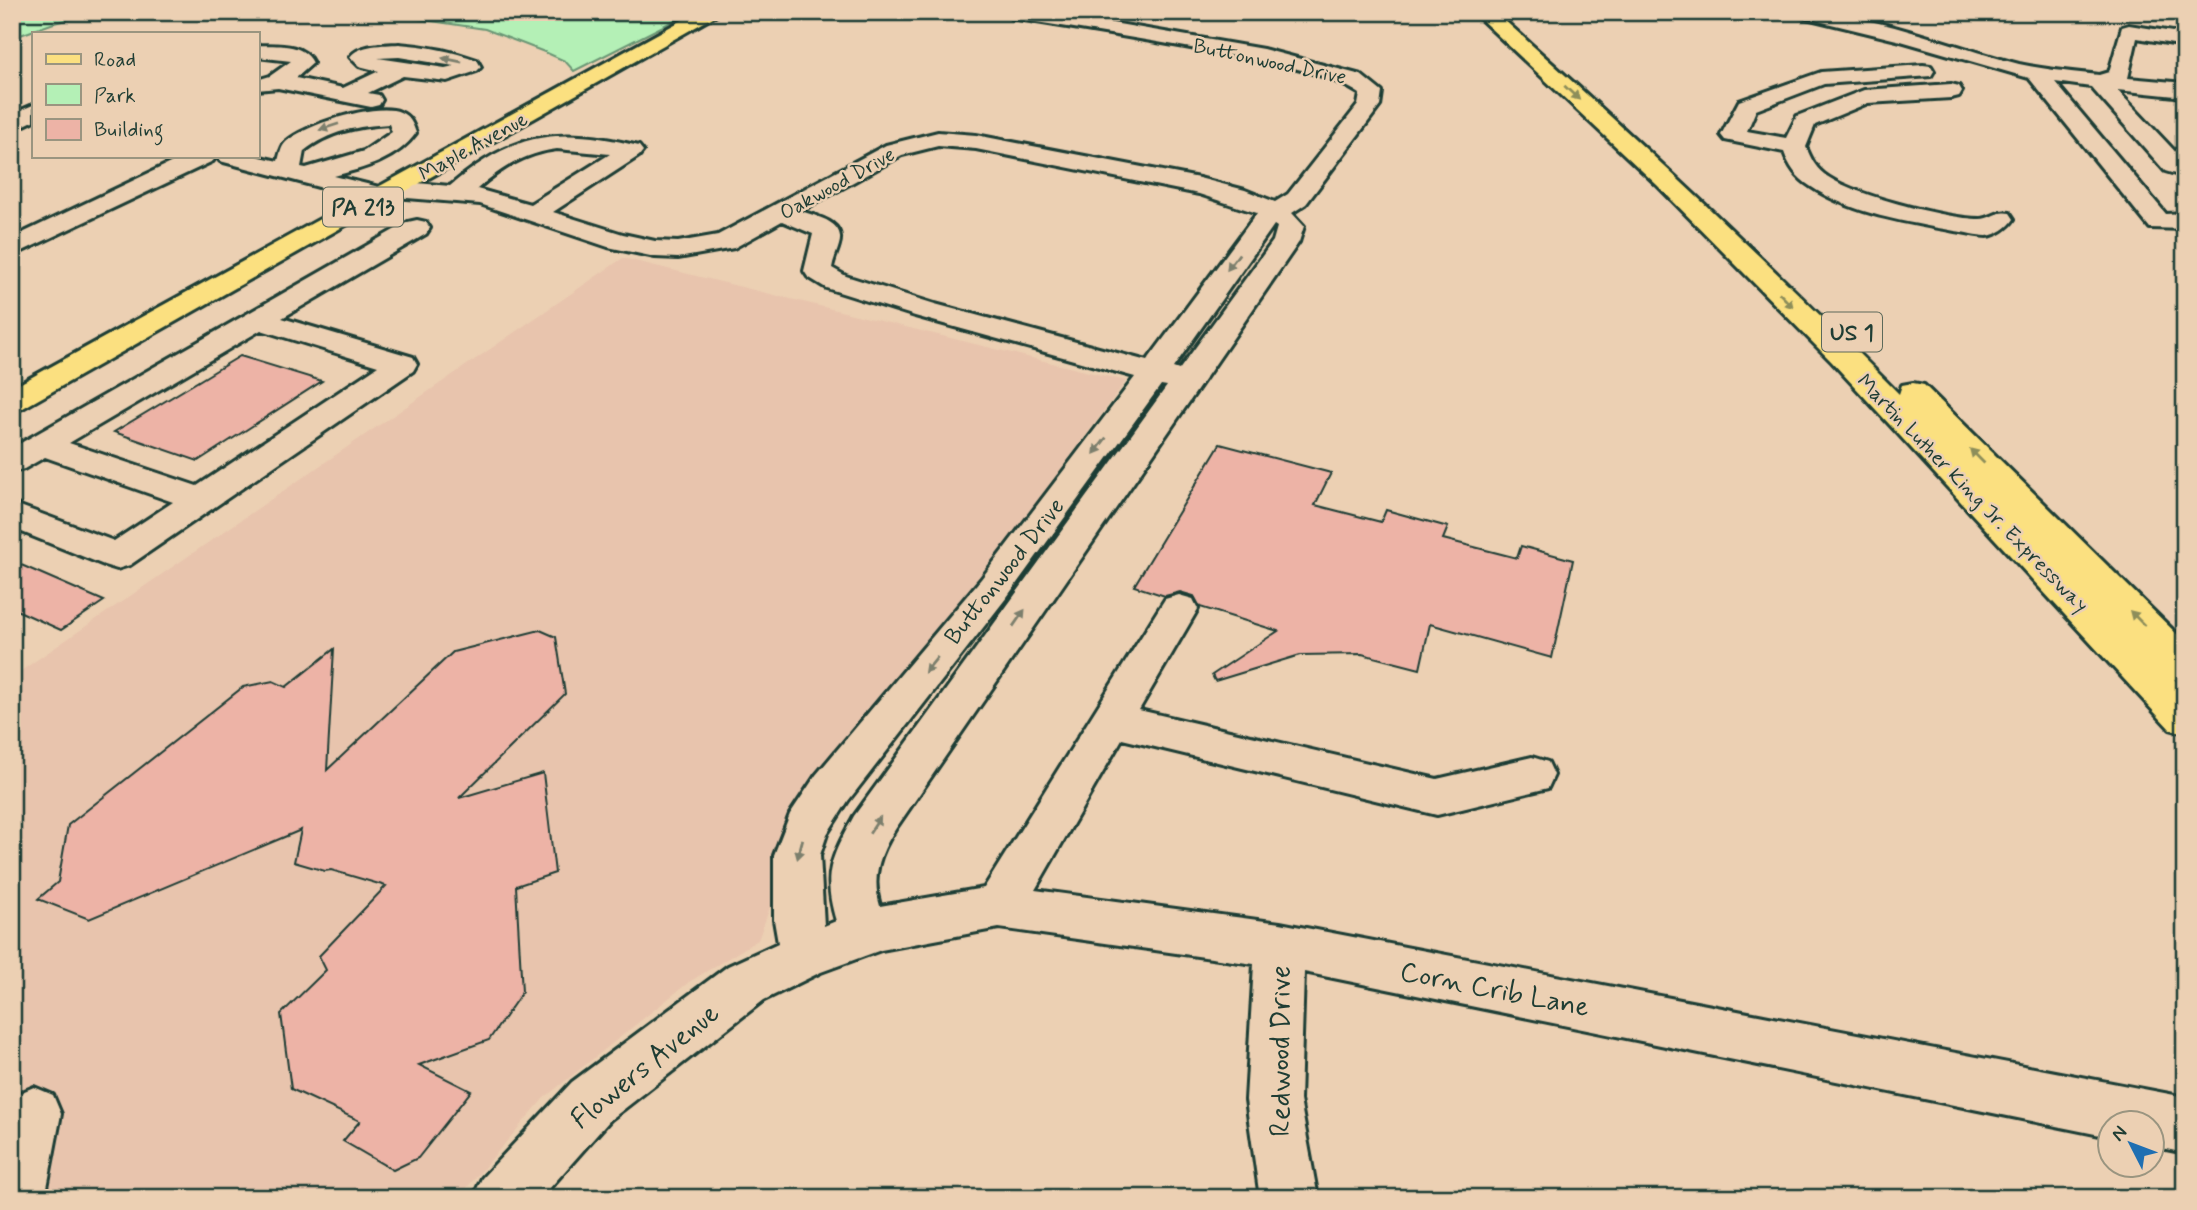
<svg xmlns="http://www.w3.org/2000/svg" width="2197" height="1210" font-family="Mynerve,sans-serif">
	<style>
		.built { fill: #e8c4ad }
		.green { fill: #b4f0b6; stroke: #6a9675; stroke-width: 2 }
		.building { fill: #edb3a6; stroke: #1f3d34; stroke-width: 2 }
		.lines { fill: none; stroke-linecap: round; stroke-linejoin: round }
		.minor-casing { stroke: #1f3d34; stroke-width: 6 }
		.major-casing { stroke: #1f3d34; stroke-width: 6 }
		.highway-casing { stroke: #1f3d34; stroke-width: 6 }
		.minor { fill: #ecd0b3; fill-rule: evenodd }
		.major { fill: #fbe080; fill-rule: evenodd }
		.highway { fill: #fbe080; fill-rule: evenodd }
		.oneway { fill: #7b7f6d }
		.oneway2 { fill: #8d8e5a }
		.labels { text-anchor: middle; stroke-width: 5; stroke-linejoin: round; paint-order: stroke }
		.far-street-label { font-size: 21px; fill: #1f3d34; stroke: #ecd0b3 }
		.shield { fill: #ecd0b3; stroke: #5c695a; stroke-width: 2 }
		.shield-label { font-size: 23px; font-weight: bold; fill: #1f3d34 }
		.street-label { font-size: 24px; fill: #1f3d34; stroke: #ecd0b3 }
		.near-street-label { font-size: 28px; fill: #1f3d34; stroke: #ecd0b3 }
	</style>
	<rect width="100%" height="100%" fill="#ecd0b3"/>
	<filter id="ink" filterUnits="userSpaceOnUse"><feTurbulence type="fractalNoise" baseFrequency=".0143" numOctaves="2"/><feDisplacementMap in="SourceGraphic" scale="14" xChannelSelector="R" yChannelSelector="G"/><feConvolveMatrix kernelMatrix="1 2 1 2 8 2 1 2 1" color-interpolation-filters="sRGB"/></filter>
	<g filter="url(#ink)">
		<path class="built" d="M623 258 1126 381 1012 536 819 775 758 940 689 982 544 1098 458 1198H12V677Z"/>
		<path class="green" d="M12 12H99L54 23 12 38Z
			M371 12H691L574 71 565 61 547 53 485 29Z"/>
		<path class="building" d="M240 356 322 381 198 461 114 432Z
			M1220 444 1331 473 1315 505 1381 522 1386 510 1448 527 1443 539 1517 558 1521 546 1573 560 1552 658 1430 624 1420 669 1362 654 1300 655 1215 681 1212 675 1278 631 1200 607 1194 596 1180 592 1165 596 1134 586Z
			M12 561 104 601 61 630 12 608Z
			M540 630 556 637 565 694 459 798 543 773 555 873 516 886 522 992 489 1040 419 1065 471 1091 418 1158 393 1170 343 1141 360 1121 291 1089 281 1014 326 970 319 956 386 886 331 870 325 871 294 862 301 830 89 919 38 899 58 882 68 825 243 687 273 681 286 687 334 649 327 770 453 652Z"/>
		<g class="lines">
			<g class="minor-casing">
				<path id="minor" d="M1001 12H1049L1263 49 1361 75 1382 92 1380 106 1306 204 1292 213 1304 226 1299 242 896 828C880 853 871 876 880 906L984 888 1165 599 1179 595 1193 599 1198 609 1139 710 1437 779 1532 757 1548 762 1554 775 1548 788 1437 815 1122 739 1035 890 1280 923 2185 1097V1153L2152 1146V1122H2110V1137L1304 972 1300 1100 1318 1198H1260L1246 1100 1254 964 999 928 881 950 821 972 764 1000 610 1120 541 1198H473L482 1178 572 1082 728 966 778 943 774 920V855L790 814 816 775 981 579 1135 377 915 316 826 288 808 277 804 271 813 234 782 221 734 248 678 258 655 257 608 247 480 204 395 197 392 201 383 204 220 161 217 156H256L278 161C280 154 281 147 286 142 304 125 377 102 400 112 410 116 413 124 416 133 397 160 364 168 334 176L383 188 386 184 395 181 450 186C514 132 558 126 639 146L643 151 639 156 553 212 623 234 655 241 678 242 718 235 886 145 938 132 976 135 1199 178 1245 190 1275 202 1288 194 1358 105 1360 94C1325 71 1278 65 1238 57 1163 42 1087 30 1011 18ZM389 124 392 132 364 151 306 168 301 167 304 151C329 131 358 126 389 124ZM938 146 976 149 1199 194 1257 213 1147 361 935 304 846 276 832 268C833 260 837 253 839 245 846 222 818 217 801 211L902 155ZM557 149 610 154 530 204 477 189C501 168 525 153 557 149ZM1274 225 1277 227 1273 241 1179 370 1173 368ZM1161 385 1167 386 854 816C831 858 822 874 836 921L824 926 820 855 827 834 848 801 1007 597Z
					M1795 12C1873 12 1945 45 2019 64 2045 70 2073 72 2099 75L2109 72 2122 27 2129 25 2185 34V46L2137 38 2128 78 2185 83V97L2117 90 2185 162V177L2165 171 2091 87 2055 82 2166 214 2185 213V229L2150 228 2029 78 1901 41 1798 16Z
					M399 44C426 46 452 51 477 60L481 67 477 71 447 81 403 76 368 93 379 95 382 100 379 105 371 107 278 88 257 90V80L270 76 291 61 257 57V45C277 46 303 42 313 63L296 78 343 88 379 71 359 66 350 57C359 44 384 45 399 44ZM399 57 454 66 445 68 378 58Z
					M1923 65 1931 66 1934 71 1931 76 1824 84 1756 110 1747 131 1786 138 1797 116 1864 90 1951 84 1959 86 1962 91 1959 96 1951 98 1868 103 1815 125 1806 147C1811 158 1814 166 1824 174 1849 194 1947 219 1980 219 1991 219 1997 210 2010 213L2014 219C2009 227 1997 235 1987 236 1977 236 1965 232 1955 231 1907 222 1851 214 1810 186 1797 178 1789 166 1784 152L1725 140 1721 135 1739 101 1821 72Z
					M33 105V121L12 131V114Z
					M185 156H216L213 161 12 256V238Z
					M417 220 426 222 430 228 426 234 282 318 413 357 417 364 413 371 130 565 117 569 104 565 12 528V503L114 541 173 502 45 457 24 469 12 472V448L408 222ZM261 330 378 366 197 486 69 443Z
					M34 1087 53 1095 61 1114 45 1198H12V1100L15 1095Z"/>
			</g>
			<g class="major-casing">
				<path id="major" d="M697 12H722L23 408 12 411V388Z"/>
			</g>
			<g class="highway-casing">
				<path id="highway" d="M1473 12H1495C1634 135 1768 262 1899 394L1902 385 1913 383 1924 385 2185 642V682L2174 679 2185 690V733L2170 729 1832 362 1657 185Z"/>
			</g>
			<use href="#minor" class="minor"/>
			<use href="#major" class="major"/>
			<use href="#highway" class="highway"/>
		</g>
		<defs><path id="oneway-solid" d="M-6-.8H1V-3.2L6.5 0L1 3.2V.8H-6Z" transform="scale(1.75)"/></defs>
		<g class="oneway">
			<use href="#oneway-solid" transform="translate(452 60) rotate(-169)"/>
			<use href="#oneway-solid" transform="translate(329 127) rotate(162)"/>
			<use href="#oneway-solid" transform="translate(1233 262) rotate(126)"/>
			<use href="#oneway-solid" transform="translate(1100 446) rotate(127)"/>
			<use href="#oneway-solid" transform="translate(1019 618) rotate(-55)"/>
			<use href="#oneway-solid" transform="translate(931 665) rotate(129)"/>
			<use href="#oneway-solid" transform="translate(875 825) rotate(-57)"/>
			<use href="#oneway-solid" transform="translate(800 849) rotate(105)"/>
		</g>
		<g class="oneway2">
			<use href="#oneway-solid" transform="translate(1572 93) rotate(43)"/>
			<use href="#oneway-solid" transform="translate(1786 300) rotate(46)"/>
			<use href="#oneway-solid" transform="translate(1977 456) rotate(-135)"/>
			<use href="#oneway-solid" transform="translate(2137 618) rotate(-135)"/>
		</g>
	</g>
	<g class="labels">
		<g class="far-street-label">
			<text transform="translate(1270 61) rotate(12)" y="7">Buttonwood Drive</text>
			<text transform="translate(473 146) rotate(-29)" y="7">Maple Avenue</text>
			<text transform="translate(837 183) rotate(-29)" y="7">Oakwood Drive</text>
			<text transform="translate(1973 493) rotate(46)" y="7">Martin Luther King Jr. Expressway</text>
		</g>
		<g class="shield">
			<rect x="323" y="187.5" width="80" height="39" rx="5"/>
			<rect x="1822" y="312.5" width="60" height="39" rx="5"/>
		</g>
		<g class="shield-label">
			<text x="363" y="215">PA 213</text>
			<text x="1852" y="340">US 1</text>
		</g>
		<g class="street-label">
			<text transform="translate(1004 571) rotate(-52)" y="8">Buttonwood Drive</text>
		</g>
		<g class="near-street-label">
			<text transform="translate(1495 988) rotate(11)" y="10">Corn Crib Lane</text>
			<text transform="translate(1279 1051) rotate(-90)" y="10">Redwood Drive</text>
			<text transform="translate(644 1065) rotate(-39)" y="10">Flowers Avenue</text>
		</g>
	</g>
	<rect width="2197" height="1210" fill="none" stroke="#ecd0b3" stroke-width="42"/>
	<rect x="21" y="21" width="2155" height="1168" fill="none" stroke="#1f3d34" stroke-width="2.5" filter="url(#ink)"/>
	<rect x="32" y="32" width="228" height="126" fill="#ecd0b3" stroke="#9a9580" stroke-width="2"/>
	<rect x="46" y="54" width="35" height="10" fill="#fbe080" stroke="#9a9580" stroke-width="2"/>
	<text x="94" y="66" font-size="21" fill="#1f3d34">Road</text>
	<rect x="46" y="84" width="35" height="21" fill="#b4f0b6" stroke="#9a9580" stroke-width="2"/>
	<text x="94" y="102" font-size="21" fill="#1f3d34">Park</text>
	<rect x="46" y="119" width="35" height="21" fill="#edb3a6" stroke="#9a9580" stroke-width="2"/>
	<text x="94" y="136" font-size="21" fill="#1f3d34">Building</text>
	<g transform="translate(2131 1144) rotate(312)"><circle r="33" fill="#ecd0b3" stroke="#9a9580" stroke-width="2"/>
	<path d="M0-5L12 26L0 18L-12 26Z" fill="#1f6fb2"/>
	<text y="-10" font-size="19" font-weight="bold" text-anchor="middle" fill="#1f3d34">N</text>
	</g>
</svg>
